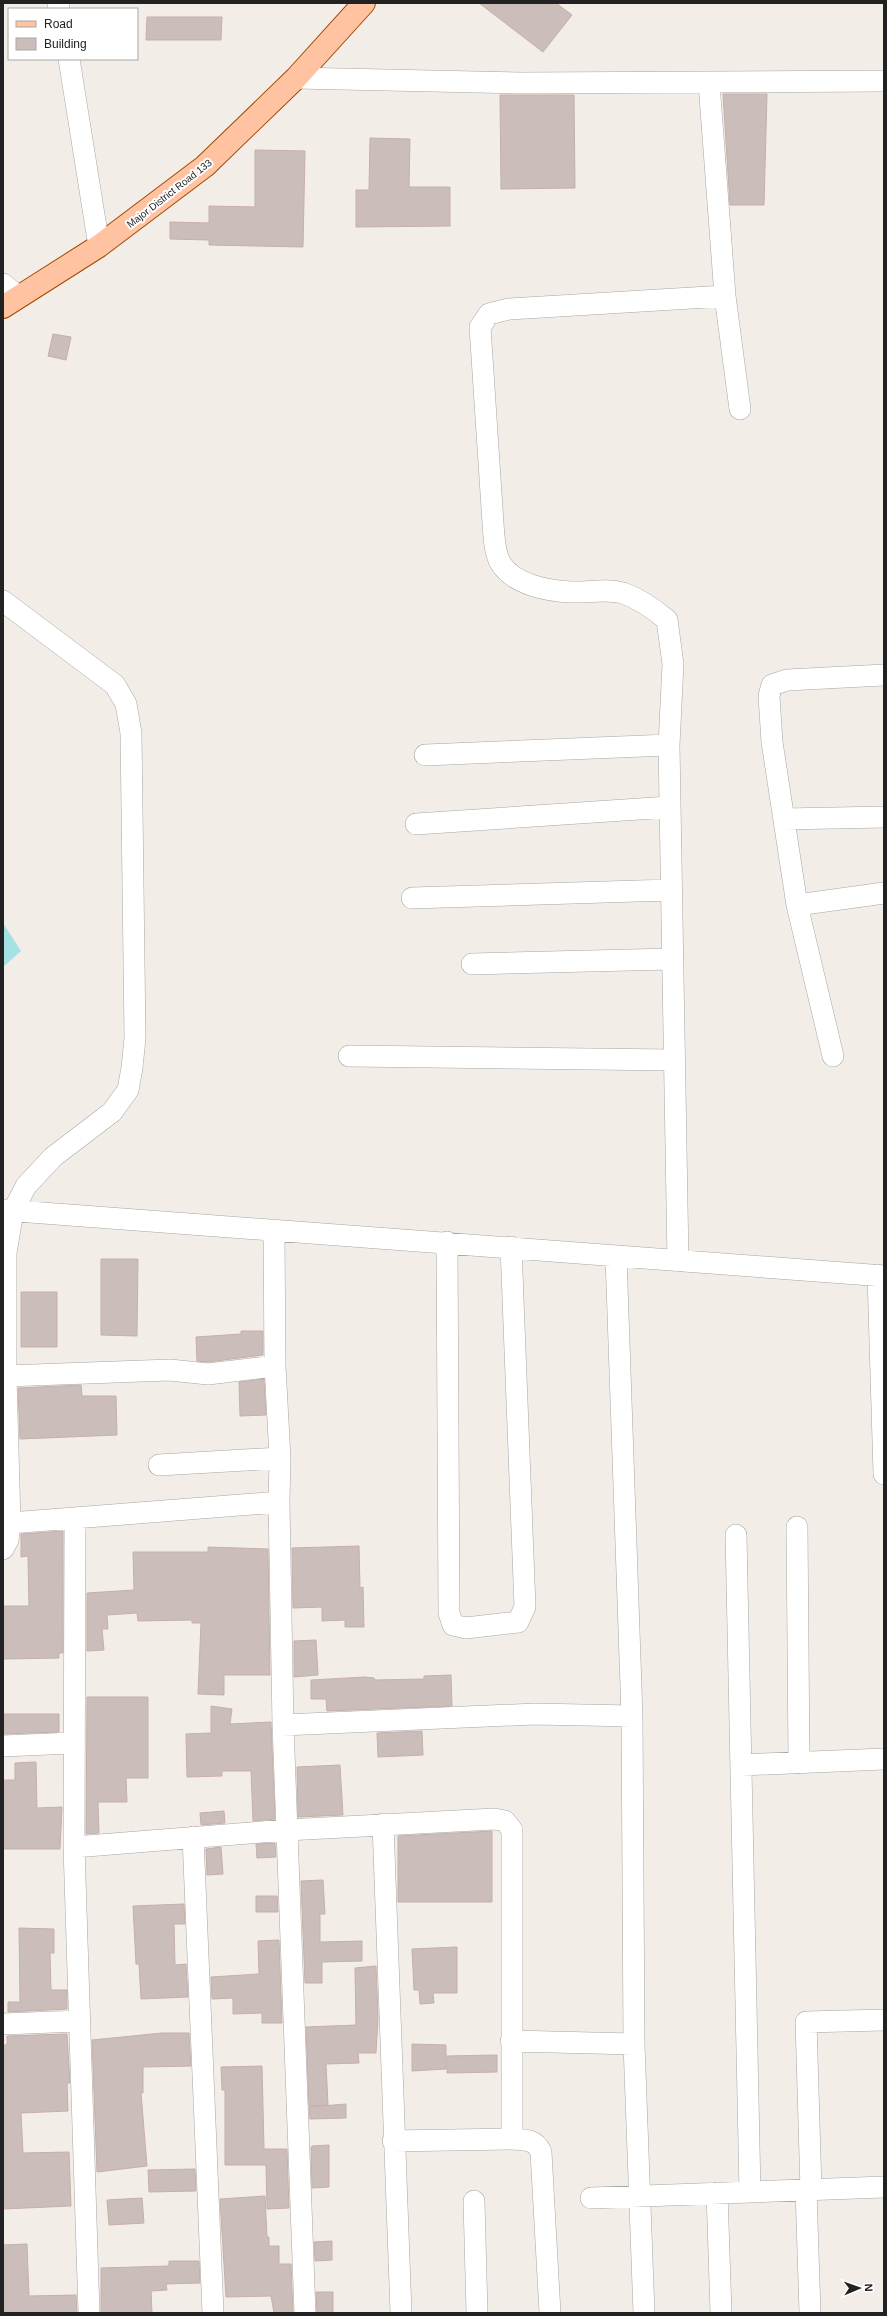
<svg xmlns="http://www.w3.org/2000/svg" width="887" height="2316" font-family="Arial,sans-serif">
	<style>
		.water { fill: #a5e2e3 }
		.building { fill: #cbbeba; stroke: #c6afa9 }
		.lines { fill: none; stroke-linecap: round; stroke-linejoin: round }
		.minor-casing { stroke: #a6a6a6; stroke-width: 22 }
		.major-casing { stroke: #a04900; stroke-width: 24 }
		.minor { stroke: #fff; stroke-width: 21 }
		.major { stroke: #ffc3a1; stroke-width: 22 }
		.labels { text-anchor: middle; stroke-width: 4; stroke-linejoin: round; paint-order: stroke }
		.street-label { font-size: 10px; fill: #222; stroke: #fff }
	</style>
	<rect width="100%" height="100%" fill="#f3ede8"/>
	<path class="water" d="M3 923 21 951 3 967Z"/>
	<path class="building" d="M479 3H556L572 15 543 52Z
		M147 17H222L221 40H146Z
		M723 94H767L764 205H730Z
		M500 95H574L575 188 501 189Z
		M370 138 410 139 409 187H450V226L356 227V190H369Z
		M255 150 305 151 303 247 209 245V240L170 239V222L209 223V206L255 207Z
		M53 334 71 337 66 360 48 356Z
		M101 1259H138L137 1336 101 1335Z
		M21 1292H57V1347H21Z
		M241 1331H263V1355L208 1362 197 1361 196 1337 241 1334Z
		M264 1379 266 1415 240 1416 239 1382Z
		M81 1385 82 1396H116L117 1435 20 1439 18 1388Z
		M63 1531V1653H59V1658L3 1659V1606H29L28 1556 21 1557V1534Z
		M359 1546 360 1588 363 1587 364 1627H345V1620L322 1621V1607L293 1608 292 1548Z
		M208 1547 268 1549 270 1675H224V1695L198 1694 201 1623H192V1620L138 1621 137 1613 107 1615 108 1629H102L104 1650 87 1651V1593L134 1590 133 1552H208Z
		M316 1640 318 1675 294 1677V1641Z
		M451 1675 452 1706 327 1711 326 1699H311V1680L365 1677 374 1678 375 1680 424 1679V1676Z
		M87 1697H148V1778H126L127 1802H98L99 1833 86 1834Z
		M211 1706 232 1709 230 1724 271 1722 275 1819 253 1821 251 1771H222V1776L187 1777 186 1734 211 1733Z
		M3 1714H59V1732L3 1734Z
		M422 1731 423 1755 378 1757 377 1733Z
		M36 1762 37 1808 62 1807 60 1849H3V1780H15V1763Z
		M340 1765 343 1815 298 1817 297 1767Z
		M224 1811 225 1823 201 1825 200 1813Z
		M492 1831V1902H398V1836Z
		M275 1843 276 1857 257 1858 256 1844Z
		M221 1847 223 1874 207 1875 206 1849Z
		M323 1880 325 1914H320V1942L362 1941V1961L322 1962V1983H305L301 1881Z
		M256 1896H277L278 1912H256Z
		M184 1904 185 1924H174L175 1965 186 1964 188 1997 141 1999 139 1964H136L133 1906Z
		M19 1928 54 1929V1953H50L51 1990H67V2009L8 2012V2002H20Z
		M279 1940 282 2023H262V2013L233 2014V1998L212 1999 211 1977 259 1974 258 1941Z
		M457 1947V1993H433L434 2003 420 2004 419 1990H414L412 1949Z
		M376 1966 378 2017 376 2053H358L359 2063 326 2064 328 2105 309 2106 306 2027 356 2025 355 1968Z
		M162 2033H189L191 2066 143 2067V2093H141L147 2166 97 2172 92 2040Z
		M67 2034 70 2083H67L68 2111 21 2113 23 2153 69 2152 71 2206 3 2209V2045H7V2036Z
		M412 2044 446 2045V2069L412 2071Z
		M497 2055V2072L447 2073V2056Z
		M262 2066 264 2149H287L289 2208 267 2209 266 2165H225V2090H222L221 2067Z
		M346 2104V2118L310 2119 309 2107Z
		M329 2145V2187L312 2188 311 2148 312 2146Z
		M195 2169 196 2191 149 2192 148 2170Z
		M265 2196 267 2237H269V2246H279V2264H291L293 2313H274L271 2296 226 2297 220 2199Z
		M142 2198 144 2223 109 2225 107 2200Z
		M332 2241V2260L315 2261 314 2242Z
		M27 2244 29 2296 76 2295 77 2313H3V2245Z
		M169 2261H199L200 2283 166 2284 167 2290 151 2291 152 2313H101V2268L169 2266Z
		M316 2292H333V2313H317Z"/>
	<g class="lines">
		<g class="minor-casing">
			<path id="minor" d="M58 3 59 9
				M69 59 99 246
				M296 78 522 83 884 81
				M709 83 725 296 740 409
				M3 284 19 297
				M3 601 115 685 126 704 131 733 135 1038 132 1068 128 1090 112 1112 53 1157 26 1186 13 1211 6 1253V1376L10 1523 8 1540 3 1549
				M425 755 669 745
				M784 819 884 817
				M416 824 669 807
				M412 898 670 890
				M797 905 884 893
				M472 964 671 959
				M349 1056 673 1060
				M833 1056 797 905 772 742 769 696 772 685 787 680 884 675
				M3 1210 884 1276
				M274 1231 275 1366 280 1458 279 1502 283 1725 305 2313
				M447 1242 449 1613 453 1625 466 1628 518 1622 525 1607 511 1247
				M616 1256 632 1716 634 2044 644 2313
				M678 1261 669 745 673 664 667 620C654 609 640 599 623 593 605 588 588 593 571 592 548 591 515 585 501 564 494 552 494 536 493 523L480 327 489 314 509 309 725 296
				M878 1275 884 1474
				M6 1376 170 1370 208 1374 275 1366
				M159 1465 280 1458
				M75 1519 74 1847 89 2313
				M10 1523 279 1502
				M797 1527 799 1763
				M736 1535 750 2192
				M283 1725 535 1714 632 1716
				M3 1746 73 1743
				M741 1765 884 1759
				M383 1824 401 2313
				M193 1837 213 2313
				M74 1847 287 1830 494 1819 505 1821 512 1830V2139
				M3 2024 79 2021
				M511 2041 634 2044
				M393 2141 512 2139C526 2140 535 2139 541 2152L550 2313
				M806 2190 810 2313
				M811 2190 806 2022 884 2020
				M717 2193 721 2313
				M591 2198 884 2187
				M474 2201 477 2313"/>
		</g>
		<g class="major-casing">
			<path id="major" d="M3 307 99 246 205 166 296 78 364 3"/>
		</g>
		<use href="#minor" class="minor"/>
		<use href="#major" class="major"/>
	</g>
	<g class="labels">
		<g class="street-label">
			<text transform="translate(169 193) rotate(-38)" y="4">Major District Road 133</text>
		</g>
	</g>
	<rect width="887" height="2316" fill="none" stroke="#222222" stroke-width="8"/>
	<rect x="8" y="8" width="130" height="52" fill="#ffffff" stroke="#a7a7a7"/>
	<rect x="16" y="21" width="20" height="6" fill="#ffc3a1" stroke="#a7a7a7"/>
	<text x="44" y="28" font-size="12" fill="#222222">Road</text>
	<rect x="16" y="38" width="20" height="12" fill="#cbbeba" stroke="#a7a7a7"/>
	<text x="44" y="48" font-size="12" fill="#222222">Building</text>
	<g transform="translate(859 2288) rotate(88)" stroke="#ffffff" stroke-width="3" paint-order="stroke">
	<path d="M0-3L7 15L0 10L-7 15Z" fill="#222222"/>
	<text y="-6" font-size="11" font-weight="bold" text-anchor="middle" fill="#222222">N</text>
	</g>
</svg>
